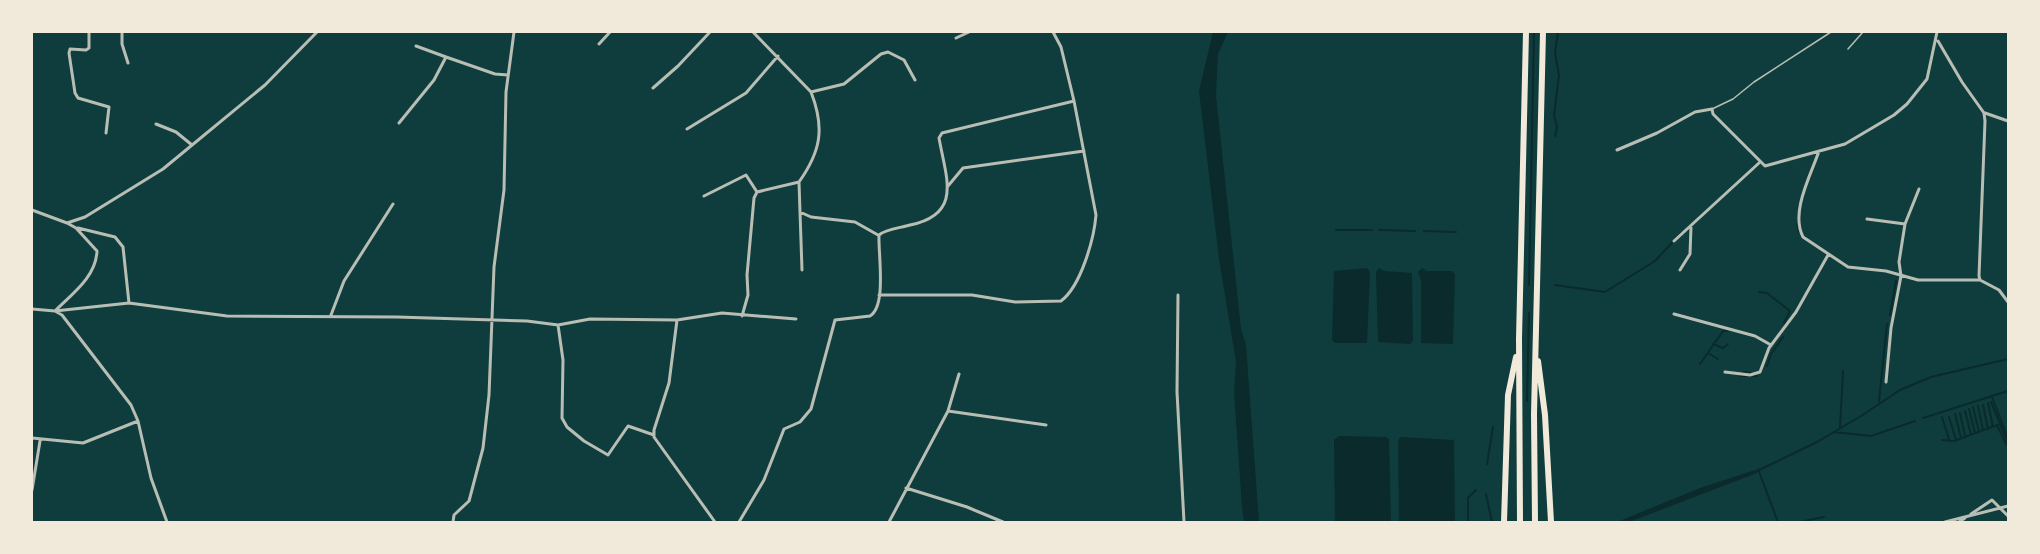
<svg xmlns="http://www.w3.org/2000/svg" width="2040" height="554" font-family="Mulish,sans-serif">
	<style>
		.water { fill: #0a2a2b }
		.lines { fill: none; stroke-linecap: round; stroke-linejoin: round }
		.stream { stroke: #0a2a2b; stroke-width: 2 }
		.service { stroke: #b8beb3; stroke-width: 1.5 }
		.minor { stroke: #b8beb3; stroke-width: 3 }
		.motorway { stroke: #f1e9da; stroke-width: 6 }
	</style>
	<rect width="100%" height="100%" fill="#0f3d3e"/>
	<path class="water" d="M1213 32H1228L1218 54 1216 96 1241 329 1246 345 1259 522H1244L1242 507 1234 392 1236 362 1219 259 1199 91Z
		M1367 268 1370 272 1367 343H1335L1332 340 1334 271Z
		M1379 268 1384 271 1412 273 1413 341 1410 344 1378 342 1376 272Z
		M1422 268 1427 271H1452L1455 274 1453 344 1421 343V280L1418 272Z
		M1339 436 1386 437 1389 439 1391 522H1335L1334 440Z
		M1400 437 1454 440 1455 522H1399L1398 442Z
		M1755 470 1757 473 1629 522H1617L1700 488Z"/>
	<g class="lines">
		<path class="stream" d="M1555 136 1557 127 1554 115 1559 75 1555 53 1558 32
			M1797 224 1799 232
			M1336 230H1372
			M1379 230 1415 231
			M1424 231 1456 232
			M1529 285 1534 32
			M1555 285 1605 292 1655 261 1681 233
			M1759 292 1767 293 1790 311 1784 323
			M1890 315 1896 281
			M1713 344 1723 348 1728 344
			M1708 353 1718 359
			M1700 364 1723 331H1728
			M1767 366 1771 354 1783 337
			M1743 372 1751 373
			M1740 376H1757
			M1992 397 2008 438
			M1527 401 1529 313
			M1879 401 1887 324
			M1991 402 2008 443
			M1988 403 1993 427
			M1983 405 1988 429
			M1978 406 1983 430
			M1973 407 1979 432
			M1969 409 1975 433
			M1965 411 1971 435
			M1960 413 1965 436
			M1955 414 1961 438
			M1942 417 1949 439
			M1949 417 1956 440
			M1923 418 2008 391
			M1997 425 2006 444 2008 443
			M1840 428 1843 371
			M1834 432 1871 436 1915 421
			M1942 440 1954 441 2000 424
			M1487 464 1493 427
			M1758 469 1778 522
			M1755 472 1817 442 1861 416 1900 390 1931 377 2008 359
			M1486 494 1492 522
			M1468 522V498L1476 490
			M1799 522 1824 517"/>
		<path class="service" d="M1848 49 1863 32
			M1712 109 1733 99 1754 82 1831 32"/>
		<path class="minor" d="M89 32V48L86 50 70 49 69 53 75 93 78 98 109 107 106 133
			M122 32V44L128 63
			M956 38 969 32
			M1938 41 1962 82 1984 113 1985 121 1979 276 1980 280 1999 290 2008 302
			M599 44 610 32
			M416 46 446 57
			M653 88 678 66 710 32
			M811 92 844 84 881 54 888 52 904 60 915 80
			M1985 113 2008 121
			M399 123 434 80 446 57 495 74 508 75
			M156 124 176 132 192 145
			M687 129 746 93 778 56
			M1617 150 1657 133 1695 112 1712 109 1713 114 1765 166 1845 144 1894 115 1907 104 1927 79 1937 32
			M1819 151C1811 175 1790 212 1803 237L1848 267 1886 271 1918 280H1980
			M799 182 800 212 811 217 855 222 878 235
			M948 186 963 168 1084 151
			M704 196 746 175 757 192
			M32 210 67 223 85 217 163 169 265 85 317 32
			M800 212 802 270
			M1867 219 1905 224
			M67 223 76 228 97 251C96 277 72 294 55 311L62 315 131 405 138 421 151 478 167 522
			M78 228 115 237 123 247 129 303
			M879 235C886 229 900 228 910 225 963 214 946 178 939 138L942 133 1074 101
			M1674 241 1759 163
			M1680 270 1690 254 1691 227
			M879 295H972L1015 302 1061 301C1081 286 1094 239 1096 215L1074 101 1061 47 1053 32
			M1178 295 1177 392 1184 522
			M32 309 55 311 129 303 227 316 397 317 527 321 558 325 590 319 677 320 669 383 654 430V437L715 522
			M1674 314 1755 336 1771 345
			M331 315 344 281 393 204
			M742 316 748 295 747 275 754 198 757 192 799 182C821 151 825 128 811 92L753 32
			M677 320 722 313 796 319
			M558 325 563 360 562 418 567 427 584 441 608 455 628 426 654 435
			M1725 372 1750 375 1760 372 1769 348 1796 312 1828 255
			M1886 382 1891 328 1901 276 1899 262 1905 224 1919 189
			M948 411 1046 425
			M32 438 83 443 138 421
			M906 488 967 507 1003 522
			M32 490 40 441
			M1971 514 1992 500 2008 516
			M453 522 454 515 469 501 483 448 489 395 494 267 504 190 506 92 514 32
			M739 522 764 480 784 429 800 422 811 409 835 320 870 316C887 306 878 253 879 235
			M889 522 948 411 959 374
			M1945 522 2008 506
			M1959 522 1965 518"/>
		<path class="motorway" d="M1538 361 1545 415 1551 522
			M1504 522 1508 395 1516 357
			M1520 522 1519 339 1526 32
			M1535 522 1534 414 1543 32"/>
	</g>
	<rect width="2040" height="554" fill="none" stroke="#f1e9da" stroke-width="66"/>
</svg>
